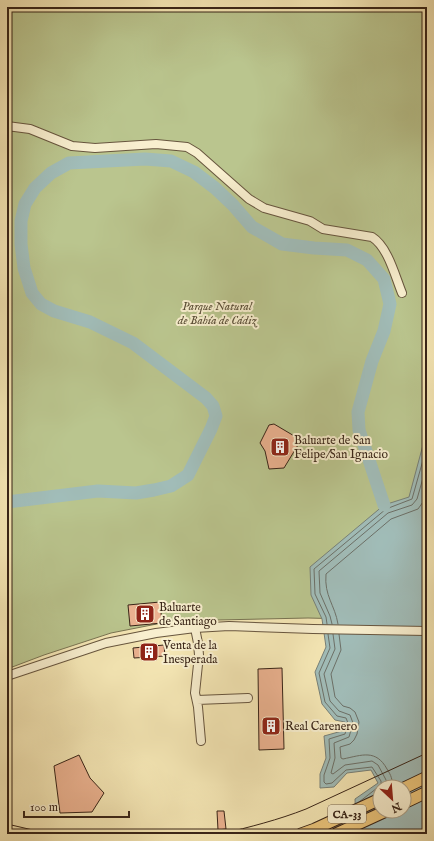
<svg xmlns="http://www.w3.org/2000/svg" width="434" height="841" font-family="'IM FELL English',serif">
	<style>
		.green { fill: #bac58e; stroke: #797452 }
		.water { fill: #a1bdb9; stroke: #778078; fill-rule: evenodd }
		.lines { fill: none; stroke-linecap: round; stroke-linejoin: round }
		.shore { stroke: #6c7068; stroke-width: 1 }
		.stream { stroke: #778078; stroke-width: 2 }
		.river { stroke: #a1bdb9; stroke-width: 13 }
		.building { fill: #ebb290; stroke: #382417 }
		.minor-casing { stroke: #67553e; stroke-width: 10 }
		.highway-casing { stroke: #382417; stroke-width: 13 }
		.minor { stroke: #f8efcf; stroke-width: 8 }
		.highway { stroke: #eac47a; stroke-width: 11 }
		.tram { stroke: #382417; stroke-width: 1 }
		.labels { text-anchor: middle; stroke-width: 4; stroke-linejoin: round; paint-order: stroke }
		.shield { fill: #f8efcf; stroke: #72614e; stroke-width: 1 }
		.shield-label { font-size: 11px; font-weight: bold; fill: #382417 }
		.park-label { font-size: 12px; font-style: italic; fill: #584c35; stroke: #f8efcf }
		.poi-label { font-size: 12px; fill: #382417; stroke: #f8efcf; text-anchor: start }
	</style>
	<rect width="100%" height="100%" fill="#f5e7b5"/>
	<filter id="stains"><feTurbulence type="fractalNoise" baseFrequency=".005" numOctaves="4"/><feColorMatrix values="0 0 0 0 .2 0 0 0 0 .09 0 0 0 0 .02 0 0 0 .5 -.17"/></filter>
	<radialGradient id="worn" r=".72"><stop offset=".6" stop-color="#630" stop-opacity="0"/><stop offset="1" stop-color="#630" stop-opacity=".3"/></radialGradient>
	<path class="green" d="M7 7H427V621L308 618 172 621 111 633 44 655 7 669Z"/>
	<path class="water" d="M427 430V834H356L355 799 378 783 371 770 347 773 334 787 320 788V774L326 758 324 736 342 731 345 722 335 720 322 704 315 672 326 647 322 619 311 595 310 567 384 505 409 497ZM380 787H404V811H380Z"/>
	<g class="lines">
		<path class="shore" d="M327 624 326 617 315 594 314 569 386 509 412 499 427 446
			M332 624 330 616 320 593 319 571 388 513 412 505 417 499 427 464
			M338 624C335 605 324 596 326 574L391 519 418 509 423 502 427 487
			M328 634 330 648 319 673 325 702 337 716 346 718 348 723 345 734 329 739 330 758 324 775V782L326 784 332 783 346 770 372 767 381 781V785L359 802
			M333 634 335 649 324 674 330 701 339 711 350 715 353 723 349 737 334 743 335 758 331 773 333 774 345 765 372 761 378 765 385 778 387 782 386 787
			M339 634 341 650 331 674 335 697 343 706 350 708 355 712 359 722 357 734 354 740 350 744 340 747 341 758 343 759C362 755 376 749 387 769 391 775 393 780 392 787"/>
		<path class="stream" d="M423 302 427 300"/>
		<path class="river" d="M7 502 98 491 136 493 154 490 171 486 188 475 211 429 216 416 213 406 206 398 133 343 90 322 54 311 41 304 32 293 24 268 21 244V221L25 204 35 188 51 173 69 163 145 159 171 161 194 172 215 188 233 205 252 227 282 244 314 248 347 250 367 260 384 279 390 304 384 331 372 361 358 412 359 430 384 505"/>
	</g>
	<path class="building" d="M274 424 301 440 284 468 269 469 265 451 260 443 269 425Z
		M160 602 162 623 130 626 128 605Z
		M164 645 165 656 134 658 133 648Z
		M282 668 284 749 259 750 258 669Z
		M79 755 90 778 104 793 92 812 60 813 54 766Z
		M217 811H224L226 829 218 830Z"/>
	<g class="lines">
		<g class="minor-casing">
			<path id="minor" d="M7 126 30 129 72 146 95 148 156 144 187 147 197 153 249 199 264 208 310 221 323 229 372 237C388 247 395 276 402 293
				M195 628 198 643 199 655 195 693 198 707 201 741
				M7 676 106 643 156 633 195 628 229 626 313 629 427 631
				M197 700 248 698"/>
		</g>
		<g class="highway-casing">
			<path id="highway" d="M404 788 427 777
				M404 803 427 792
				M301 834 315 829 380 799
				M336 834 386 811"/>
		</g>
		<use href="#minor" class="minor"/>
		<use href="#highway" class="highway"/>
		<path class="tram" d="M7 824 50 834
			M221 834C250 827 278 820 306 809L427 753"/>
	</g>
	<defs>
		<g id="building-square" transform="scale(1)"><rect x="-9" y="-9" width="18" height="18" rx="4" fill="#8f2418" stroke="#f8efcf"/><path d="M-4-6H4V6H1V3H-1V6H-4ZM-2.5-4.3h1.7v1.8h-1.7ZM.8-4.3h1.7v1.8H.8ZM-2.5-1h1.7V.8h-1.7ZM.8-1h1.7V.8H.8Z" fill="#fff"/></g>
	</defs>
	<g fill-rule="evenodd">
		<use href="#building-square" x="280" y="447"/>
		<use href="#building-square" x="145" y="614"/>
		<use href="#building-square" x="149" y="652"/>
		<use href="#building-square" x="271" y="726"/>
	</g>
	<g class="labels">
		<rect class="shield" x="328" y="805" width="38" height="18" rx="3"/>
		<g class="shield-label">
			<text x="347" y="818">CA-33</text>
		</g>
		<g class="park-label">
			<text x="217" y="310">Parque Natural<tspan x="217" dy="14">de Bahía de Cádiz</tspan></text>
		</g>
		<g class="poi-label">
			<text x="294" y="444">Baluarte de San<tspan x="294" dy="14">Felipe/San Ignacio</tspan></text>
			<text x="159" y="611">Baluarte<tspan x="159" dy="14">de Santiago</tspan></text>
			<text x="163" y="649">Venta de la<tspan x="163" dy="14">Inesperada</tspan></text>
			<text x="285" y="730">Real Carenero</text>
		</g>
	</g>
	<rect width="434" height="841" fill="none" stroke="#f5e7b5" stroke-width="24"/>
	<rect x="8" y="8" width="418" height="825" fill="none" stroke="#382417" stroke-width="2"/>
	<rect x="12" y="12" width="410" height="817" fill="none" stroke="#382417"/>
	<g transform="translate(392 799) rotate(154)"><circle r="19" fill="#f8efcf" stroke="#ab9e85"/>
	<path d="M0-3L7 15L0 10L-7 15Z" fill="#8f2418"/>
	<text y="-6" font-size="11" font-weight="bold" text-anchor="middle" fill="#382417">N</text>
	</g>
	<path d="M24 811v6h105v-6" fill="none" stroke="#382417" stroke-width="2"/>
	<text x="30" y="811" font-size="12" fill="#382417" stroke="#f8efcf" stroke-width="3" paint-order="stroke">100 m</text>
	<rect width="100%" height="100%" filter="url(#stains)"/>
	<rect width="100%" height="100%" fill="url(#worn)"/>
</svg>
